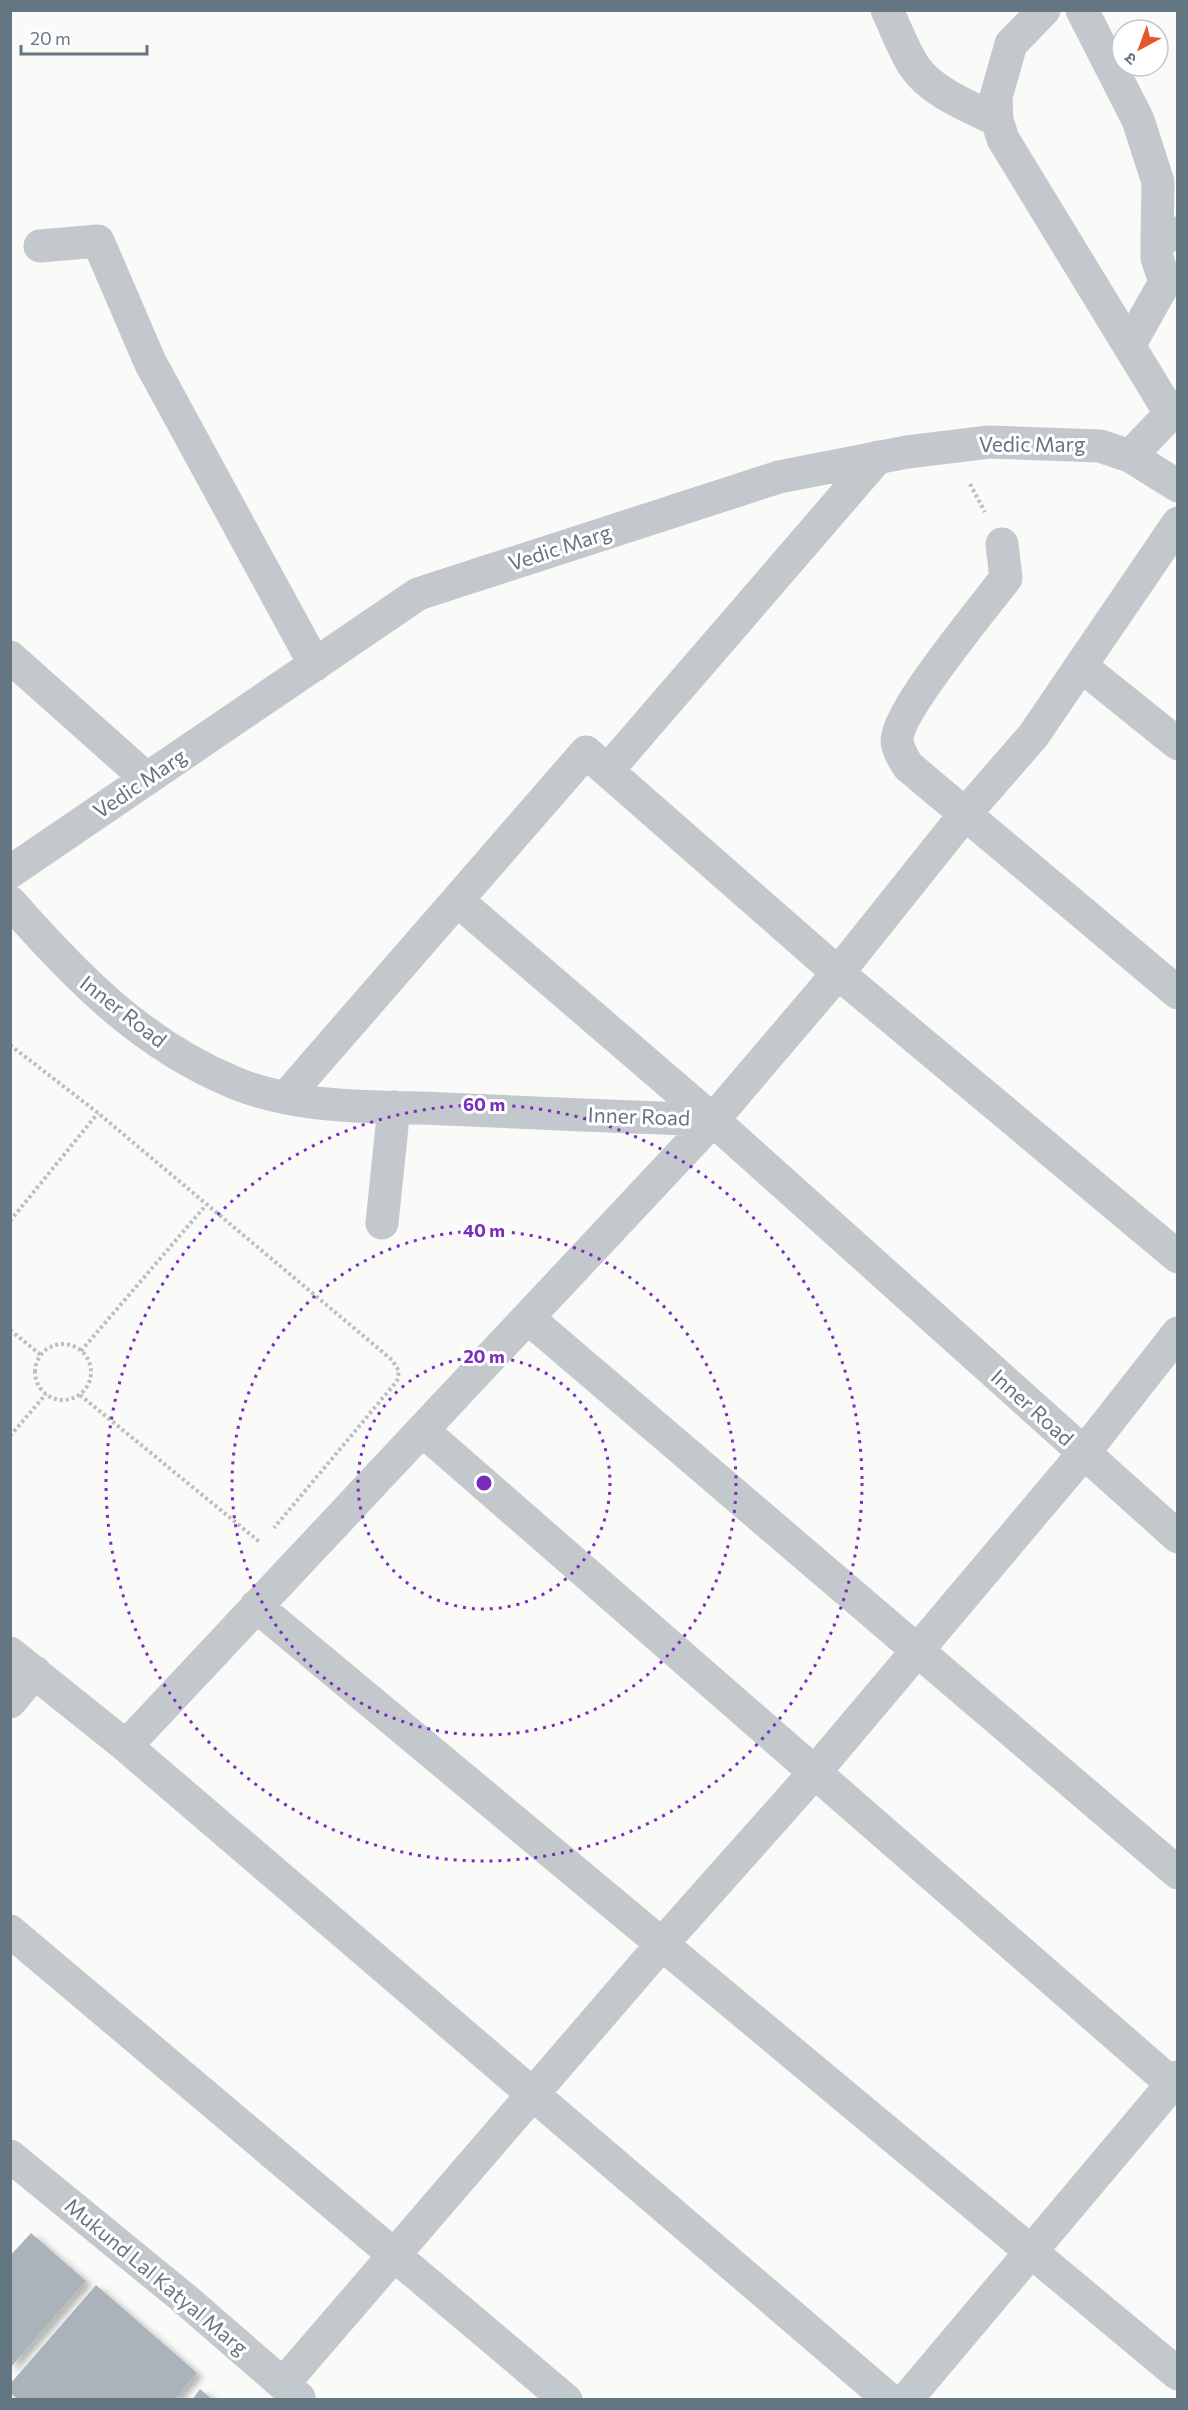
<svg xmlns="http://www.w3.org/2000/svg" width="1188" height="2410" font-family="Commissioner,'Noto Sans Devanagari',sans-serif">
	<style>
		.building { fill: #aab3b9; filter: url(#shadow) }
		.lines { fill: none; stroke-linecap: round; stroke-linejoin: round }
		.path { stroke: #bbbfc2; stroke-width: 4; stroke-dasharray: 3 3; stroke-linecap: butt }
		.minor { stroke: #c3c8cc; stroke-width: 33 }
		.ring { fill: none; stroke: #7b2cbf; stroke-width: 3; stroke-dasharray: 3 6 }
		.labels { text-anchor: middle; stroke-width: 6; stroke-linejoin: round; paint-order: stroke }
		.street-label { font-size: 21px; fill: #657683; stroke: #fff }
		.centre { fill: #7b2cbf; stroke: #fff; stroke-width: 3 }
		.ring-label { font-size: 18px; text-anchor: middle; font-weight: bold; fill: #7b2cbf; stroke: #fff; stroke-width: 6; stroke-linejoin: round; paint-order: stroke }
	</style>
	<defs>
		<filter id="shadow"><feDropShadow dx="6" dy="4" stdDeviation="3" flood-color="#0004"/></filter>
	</defs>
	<rect width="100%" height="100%" fill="#fafaf8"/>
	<path class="building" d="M31 2233 86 2281 10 2368V2256Z
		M96 2285 197 2373 174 2400H19L10 2393V2384Z
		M200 2389 213 2400H192Z"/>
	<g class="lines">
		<path class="path" d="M970 484 985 512
			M10 1045 98 1113 392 1360 399 1371 397 1381 274 1528
			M10 1221 98 1113
			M10 1330 41 1355
			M35 1372a28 28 0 1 1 56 0a28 28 0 1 1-56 0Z
			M81 1351 206 1205
			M80 1395 261 1543
			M10 1436 46 1394"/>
		<path class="minor" d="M887 10C896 29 903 49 914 66 931 92 970 107 997 120
			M1044 10 1011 44 996 97 997 120 1003 139 1170 413
			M1082 10 1138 120 1158 182 1157 241
			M40 246 98 241 150 362 315 665
			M1129 346 1165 282 1157 258V241L1176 233
			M1130 456 1178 406
			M1002 544 1006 578C985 606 896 712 897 741 898 750 903 758 908 766L1178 993
			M10 657 147 779
			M1081 666 1178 744
			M608 770 878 457
			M10 872 418 594 779 477 907 452 989 442 1100 446 1130 456 1178 486
			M458 901 713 1120 1178 1537
			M10 902C75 976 142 1045 235 1083 301 1110 375 1106 445 1109 534 1113 624 1117 713 1120
			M286 1097 586 752 838 973 1178 1257
			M382 1223 394 1107
			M528 1318 1178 1873
			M422 1430 1178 2089
			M256 1606 1178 2374
			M10 1653 126 1746 890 2400
			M10 1702 35 1672
			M126 1746 713 1120 838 973 965 814 1033 736 1178 523
			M10 1931 566 2400
			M10 2156 186 2300 299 2398
			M283 2384 662 1944 815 1772 1083 1454 1178 1333
			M906 2400 1178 2077"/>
	</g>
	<g class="ring">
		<circle cx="484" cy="1483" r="126"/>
		<circle cx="484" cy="1483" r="252"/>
		<circle cx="484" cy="1483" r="378"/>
	</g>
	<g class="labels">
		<g class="street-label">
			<text x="1032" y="452">Vedic Marg</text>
			<text transform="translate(560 548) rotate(-18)" y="7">Vedic Marg</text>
			<text transform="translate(140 784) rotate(-34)" y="7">Vedic Marg</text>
			<text transform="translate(123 1012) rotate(38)" y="7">Inner Road</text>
			<text transform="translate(639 1117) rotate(2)" y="7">Inner Road</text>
			<text transform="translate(1032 1408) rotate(42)" y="7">Inner Road</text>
			<text transform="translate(156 2277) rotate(40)" y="7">Mukund Lal Katyal Marg</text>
		</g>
	</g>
	<circle cx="484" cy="1483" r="9" class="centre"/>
	<g class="ring-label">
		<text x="484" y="1111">60 m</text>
		<text x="484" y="1237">40 m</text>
		<text x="484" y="1363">20 m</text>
	</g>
	<rect width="1188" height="2410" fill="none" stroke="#657683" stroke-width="24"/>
	<g transform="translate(1140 48) rotate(221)"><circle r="28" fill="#ffffff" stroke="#c1c8cd" stroke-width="1.5"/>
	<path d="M0-4.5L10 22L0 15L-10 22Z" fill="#e4572e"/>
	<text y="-9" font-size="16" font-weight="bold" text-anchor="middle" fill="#657683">उ</text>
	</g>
	<path d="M21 45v9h126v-9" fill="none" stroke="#657683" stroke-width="3"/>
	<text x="30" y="45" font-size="18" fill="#657683" stroke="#ffffff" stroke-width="4.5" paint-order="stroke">20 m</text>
</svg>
